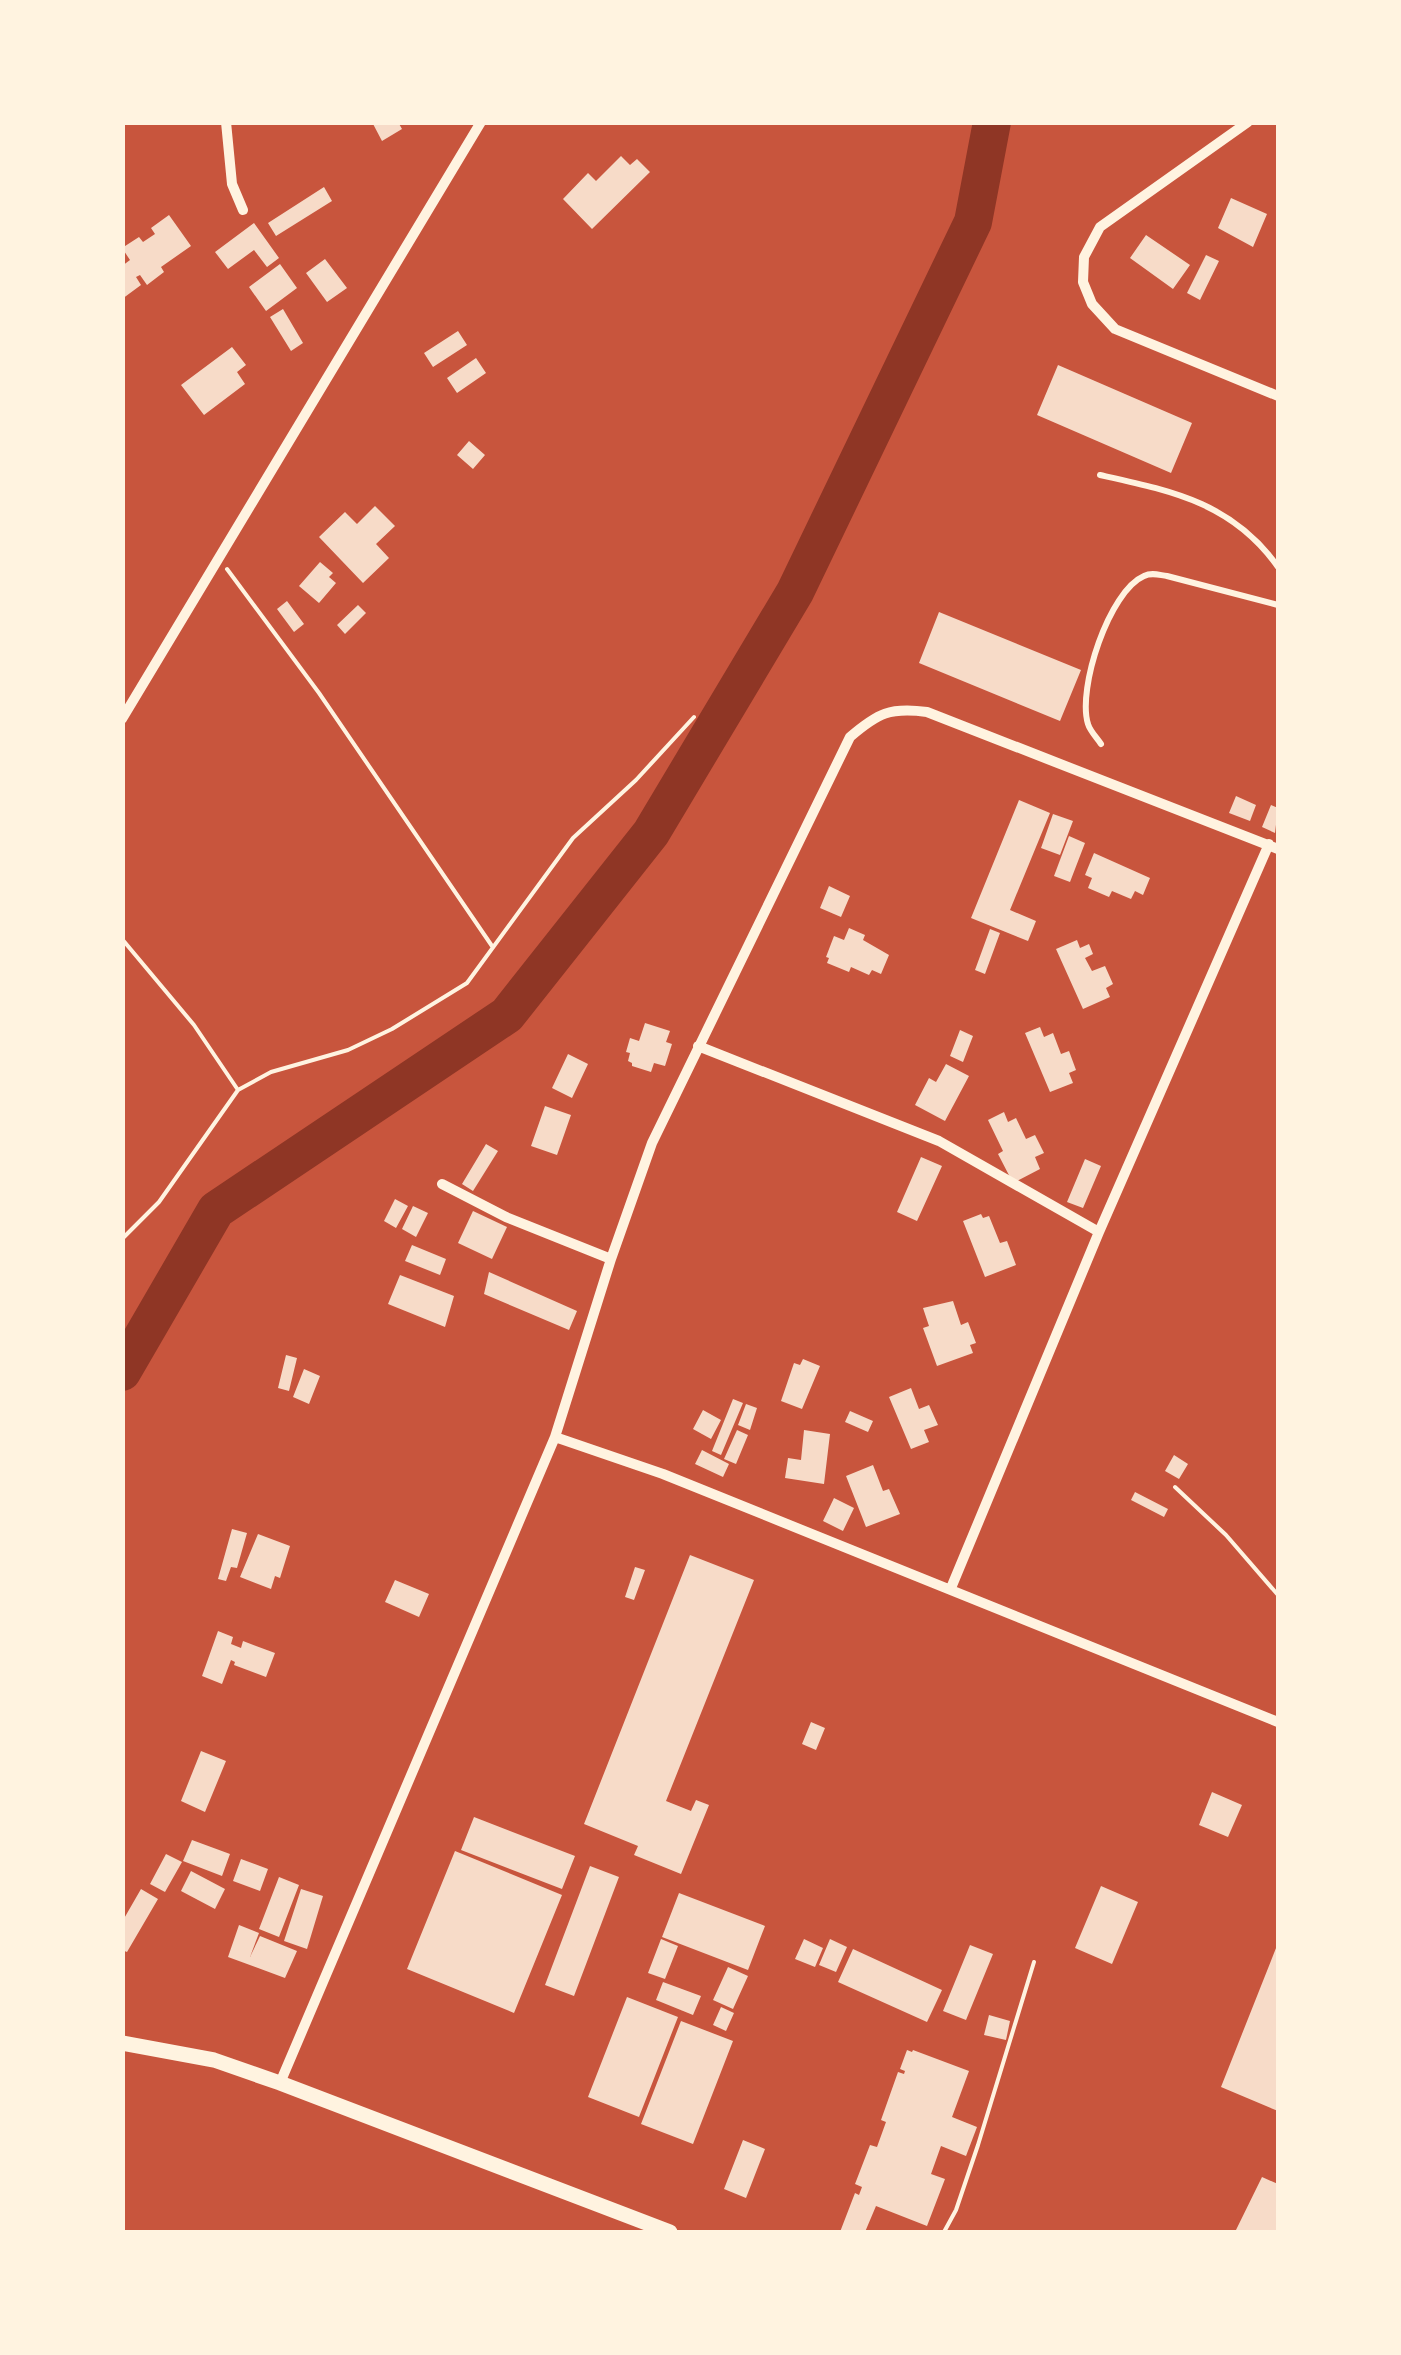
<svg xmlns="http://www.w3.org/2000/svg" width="1401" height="2355" font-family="'Fira Sans Condensed',sans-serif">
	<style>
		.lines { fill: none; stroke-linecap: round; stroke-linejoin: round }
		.river { stroke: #8f3625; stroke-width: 38 }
		.building { fill: #f7dbc8 }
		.path { stroke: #fff3e0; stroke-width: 4 }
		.service { stroke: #fff3e0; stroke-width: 6 }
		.minor { stroke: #fff3e0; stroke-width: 10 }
		.tertiary { stroke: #fff3e0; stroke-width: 15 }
	</style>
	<rect width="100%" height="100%" fill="#c8553d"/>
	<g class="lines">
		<path class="river" d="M122 1372 216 1210 507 1015 651 833 795 592 973 222 992 122"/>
	</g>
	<path class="building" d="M372 122H398L402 129 382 141Z
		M621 156 630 165 637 159 650 172 592 229 563 199 588 173 596 181Z
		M324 187 332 201 276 236 268 223Z
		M1231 198 1267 214 1253 247 1218 228Z
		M169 215 191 246 161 267 164 272 147 285 140 275 136 277 141 285 122 299V266L130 260 122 248 139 237 143 242 155 234 151 228Z
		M254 223 279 258 267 267 254 250 228 269 215 252Z
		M1146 235 1190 265 1173 289 1130 258Z
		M1206 255 1219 261 1200 300 1187 293Z
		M325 259 347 288 327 302 306 273Z
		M280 264 297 288 266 311 249 287Z
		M283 309 303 343 291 351 270 317Z
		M458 331 467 345 433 367 424 353Z
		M232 347 246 365 237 372 245 384 204 415 181 385Z
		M476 358 486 373 457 393 447 378Z
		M1058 365 1192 423 1171 473 1037 415Z
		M469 441 485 455 473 469 457 455Z
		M375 506 395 526 376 544 389 558 363 583 319 537 345 512 357 524Z
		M320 562 333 573 329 577 336 583 319 603 299 586Z
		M287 601 304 624 294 632 277 609Z
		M358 605 366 613 345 634 337 625Z
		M939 612 1081 670 1060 721 919 663Z
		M1236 796 1256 805 1250 821 1229 813Z
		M1019 800 1050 813 1010 910 1036 921 1028 941 971 918Z
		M1271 805 1278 808 1275 833 1262 827Z
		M1053 814 1073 821 1060 855 1041 848Z
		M1069 836 1085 843 1070 882 1054 876Z
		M1094 853 1150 878 1143 895 1135 891 1131 899 1112 891 1109 897 1088 888 1092 878 1085 875Z
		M829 886 850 896 841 917 820 908Z
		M849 928 865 935 863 940 889 955 881 974 872 970 869 975 851 967 849 972 827 963 829 958 826 957 834 936 844 940Z
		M990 929 1000 933 985 974 975 970Z
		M1077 940 1080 948 1089 944 1093 954 1085 958 1092 971 1105 966 1113 984 1106 988 1110 997 1083 1009 1056 949Z
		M645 1023 670 1031 666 1042 672 1044 665 1066 654 1063 651 1072 632 1066V1063L628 1061 630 1053 626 1052 630 1038 639 1041Z
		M1040 1027 1044 1037 1053 1033 1061 1054 1069 1051 1076 1070 1069 1073 1073 1083 1050 1092 1025 1033Z
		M960 1030 973 1036 963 1062 950 1056Z
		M568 1054 588 1064 572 1098 552 1088Z
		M946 1064 969 1076 945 1121 915 1105 929 1078 936 1082Z
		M545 1106 571 1115 557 1155 531 1146Z
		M1004 1112 1008 1122 1016 1118 1026 1139 1035 1135 1044 1153 1035 1157 1040 1169 1013 1183 998 1154 1003 1151 988 1120Z
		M486 1144 498 1151 473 1191 462 1184Z
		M921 1157 942 1166 917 1221 897 1212Z
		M1085 1159 1101 1166 1083 1208 1067 1202Z
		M395 1199 408 1206 396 1228 384 1221Z
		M413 1206 428 1213 416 1237 402 1229Z
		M473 1211 507 1227 492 1259 458 1243Z
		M981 1214 983 1218 989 1216 1000 1243 1007 1241 1016 1265 985 1277 963 1221Z
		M412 1245 446 1259 440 1275 405 1261Z
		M489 1272 577 1311 569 1330 484 1294Z
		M400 1275 454 1296 445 1327 388 1304Z
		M953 1301 961 1325 968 1322 976 1343 970 1345 973 1353 937 1366 923 1328 929 1326 923 1308Z
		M286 1355 297 1358 289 1391 278 1388Z
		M803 1359 820 1366 802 1409 781 1401 794 1363 800 1365Z
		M304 1369 320 1376 309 1404 293 1397Z
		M911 1388 919 1409 929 1405 938 1425 924 1430 929 1442 911 1449 889 1397Z
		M733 1399 743 1403 721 1455 712 1451Z
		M746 1404 757 1408 750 1430 738 1425Z
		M703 1410 721 1420 711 1439 693 1429Z
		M850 1411 873 1421 868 1432 845 1422Z
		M737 1430 748 1435 736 1464 724 1459Z
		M804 1430 830 1434 824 1484 785 1478 788 1458 801 1460Z
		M702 1450 729 1464 723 1477 695 1464Z
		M1174 1455 1188 1464 1179 1479 1165 1471Z
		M873 1465 883 1491 889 1489 900 1514 866 1527 846 1476Z
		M1135 1492 1168 1509 1164 1517 1131 1500Z
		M834 1498 854 1508 843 1531 823 1521Z
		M232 1529 247 1533 237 1568 231 1567 226 1581 218 1579Z
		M258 1534 290 1546 280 1578 275 1576 271 1589 240 1577Z
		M690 1555 754 1580 666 1801 691 1811 696 1800 709 1805 681 1874 634 1855 638 1846 584 1824Z
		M635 1567 645 1570 634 1600 625 1597Z
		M395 1580 429 1594 419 1617 385 1602Z
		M218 1631 233 1637 231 1644 241 1648 243 1641 275 1653 266 1677 234 1665 235 1662 231 1660 222 1684 202 1676Z
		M811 1722 825 1728 816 1750 802 1744Z
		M201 1751 226 1761 205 1812 181 1801Z
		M1212 1792 1242 1805 1228 1837 1199 1825Z
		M474 1817 575 1856 562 1889 461 1850Z
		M192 1840 230 1854 222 1876 183 1861Z
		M455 1851 562 1895 514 2013 407 1969Z
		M166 1854 182 1862 165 1892 150 1884Z
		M241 1859 268 1869 260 1891 233 1881Z
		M590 1866 619 1877 574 1996 545 1985Z
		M191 1871 225 1889 215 1909 181 1891Z
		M279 1877 299 1885 279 1937 259 1929Z
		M1101 1886 1138 1902 1112 1964 1075 1948Z
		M141 1889 158 1899 127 1952 122 1950V1922Z
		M301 1889 323 1896 307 1949 284 1941Z
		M679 1893 765 1926 748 1970 662 1937Z
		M239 1925 259 1933 250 1957 260 1936 297 1951 285 1978 228 1957Z
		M661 1939 678 1946 665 1979 648 1973Z
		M804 1939 823 1948 815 1967 795 1959Z
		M830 1939 847 1947 836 1972 819 1965Z
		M1278 1943V2111L1221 2087Z
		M970 1945 993 1954 966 2020 943 2011Z
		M853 1949 942 1990 927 2022 838 1982Z
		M728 1967 748 1976 733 2009 713 2000Z
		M663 1982 701 1996 693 2015 656 2000Z
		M627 1997 678 2017 639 2117 588 2097Z
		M721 2007 734 2013 726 2031 713 2025Z
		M989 2015 1010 2021 1006 2040 984 2035Z
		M681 2021 733 2041 693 2144 641 2124Z
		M907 2050 912 2052 913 2050 969 2071 952 2117 977 2127 966 2156 941 2146 931 2174 945 2179 927 2226 876 2206 865 2232H840L855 2193 859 2195 862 2187 855 2184 870 2145 877 2147 886 2122 881 2120 898 2072 904 2074 905 2071 900 2069Z
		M743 2140 765 2149 746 2198 724 2189Z
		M1262 2177 1278 2184V2232H1235Z"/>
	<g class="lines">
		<path class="path" d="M227 569 319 693 492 946
			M122 939 194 1025 238 1090
			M122 1239 159 1202 238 1090 271 1072 348 1050 392 1029 467 983 573 838 636 780 694 717
			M1175 1487 1226 1535 1278 1595
			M944 2232 956 2210 978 2145 1034 1962"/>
		<path class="service" d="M1100 475C1172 491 1233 503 1278 567
			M1101 744C1097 738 1090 731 1088 724 1077 689 1109 591 1144 576 1152 572 1159 575 1167 576L1278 605"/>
		<path class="minor" d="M226 122 232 184 243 210
			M1248 122 1100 227 1084 257 1083 282 1092 304 1115 329 1278 396
			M122 719 481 122
			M698 1046 939 1141 1099 1232
			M442 1184 506 1217 611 1259
			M555 1437 663 1474 1278 1722
			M951 1588 1099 1232 1269 844
			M280 2083 555 1437 611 1259 652 1143 850 737C878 713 890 707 927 712L1278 849"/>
		<path class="tertiary" d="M122 2043 214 2060 280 2083 670 2232"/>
	</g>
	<rect width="1401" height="2355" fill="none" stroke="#fff3e0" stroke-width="250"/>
</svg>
